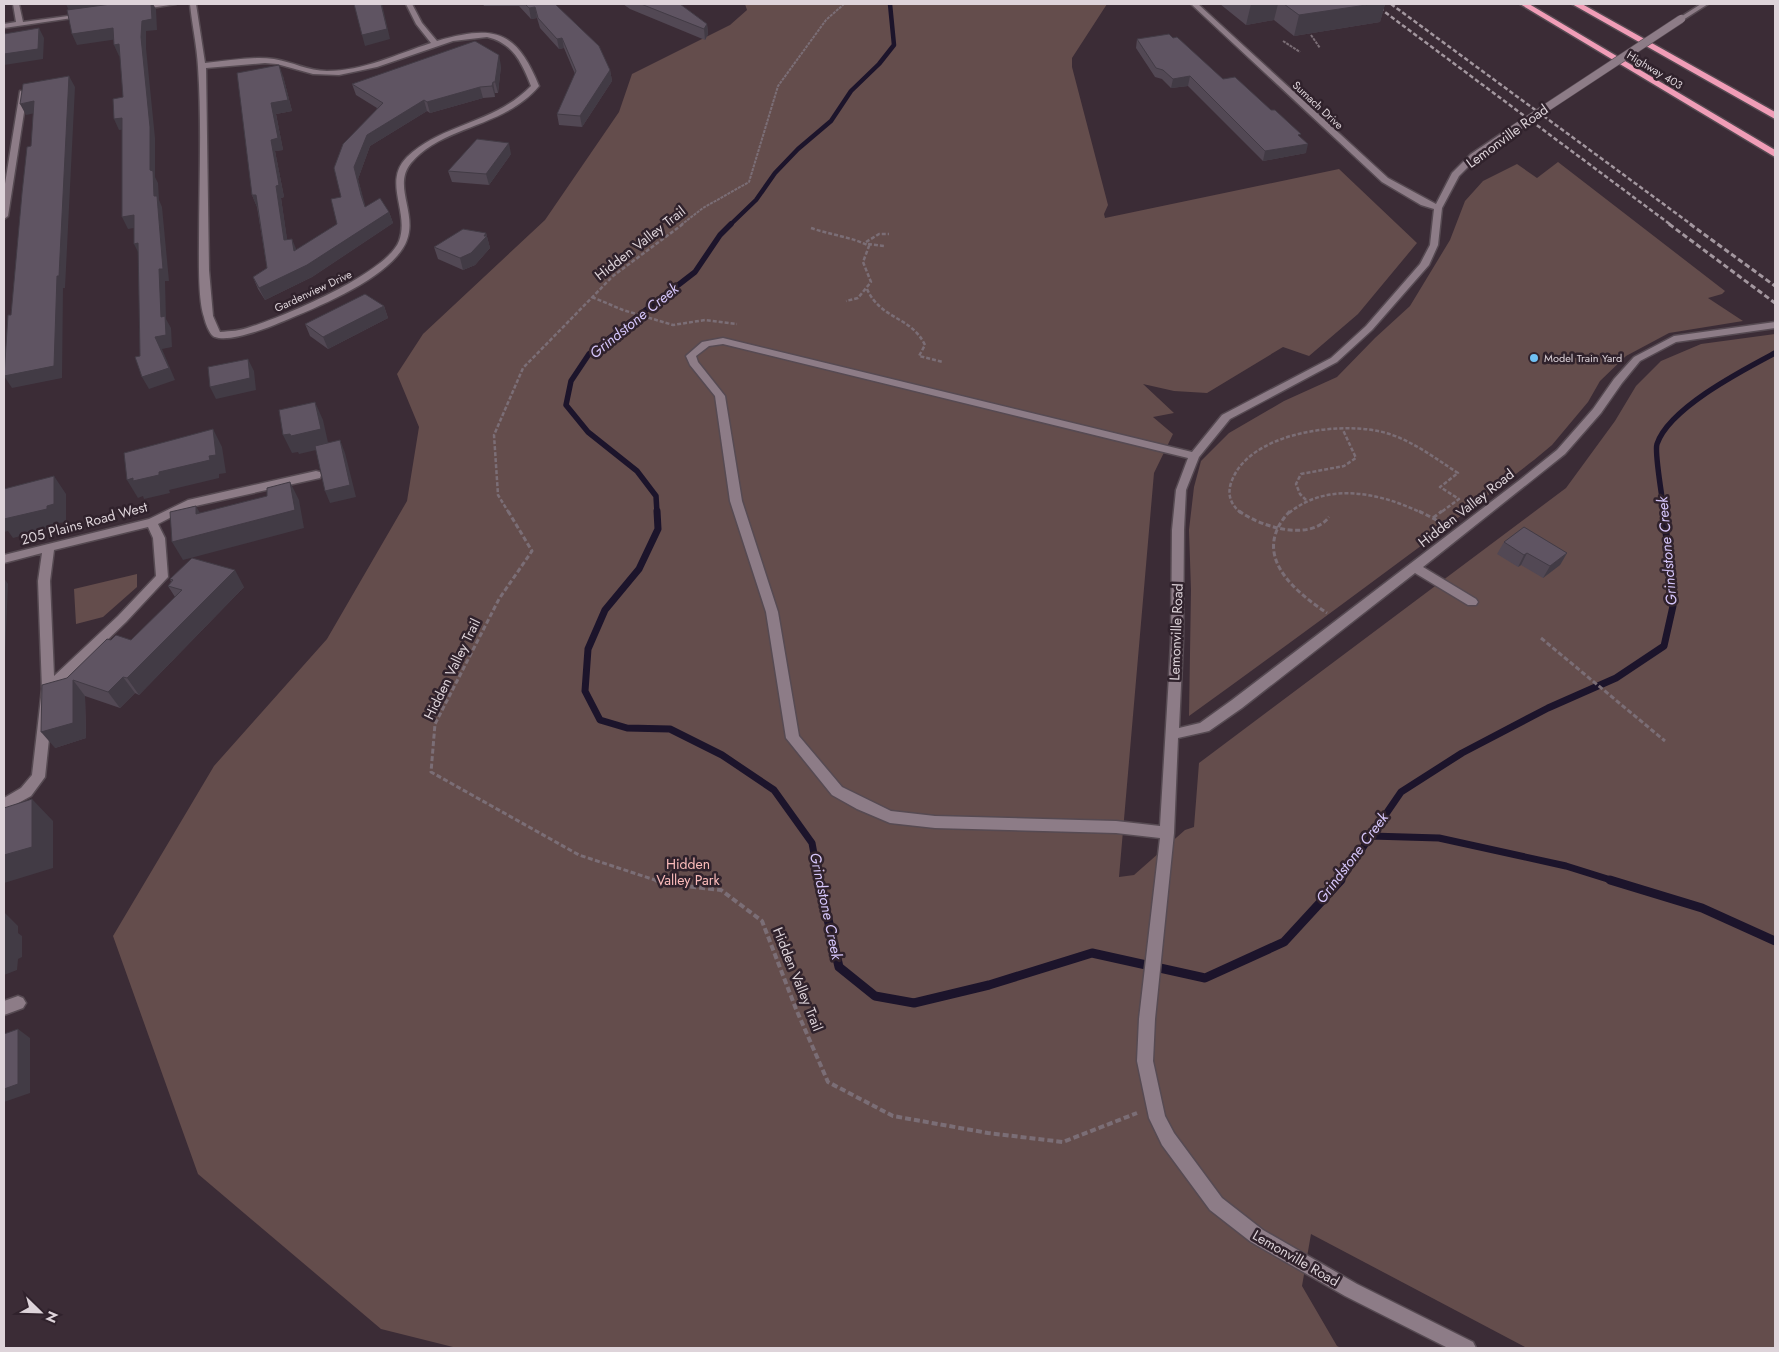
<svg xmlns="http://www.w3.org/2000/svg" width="1779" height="1352" font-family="Jost,sans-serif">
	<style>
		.green { fill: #644d4c }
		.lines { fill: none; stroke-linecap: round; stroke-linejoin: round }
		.stream-far3 { stroke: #1c142b; stroke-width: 4.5 }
		.stream-far2 { stroke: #1c142b; stroke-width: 5.5 }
		.stream-far1 { stroke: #1c142b; stroke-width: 7 }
		.stream { stroke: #1c142b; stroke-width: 9 }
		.minor-casing { stroke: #564a52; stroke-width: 3 }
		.highway-casing { stroke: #564a52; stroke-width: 3 }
		.path-far3 { stroke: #7b6e76; stroke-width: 2; stroke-dasharray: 3 1; stroke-linecap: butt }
		.path-far2 { stroke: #7b6e76; stroke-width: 2.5; stroke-dasharray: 4 2; stroke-linecap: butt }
		.path-far1 { stroke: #7b6e76; stroke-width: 3; stroke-dasharray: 5 2.5; stroke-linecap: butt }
		.path { stroke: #7b6e76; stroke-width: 4; stroke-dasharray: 6 3; stroke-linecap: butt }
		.minor { fill: #8d7c87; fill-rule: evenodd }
		.highway { fill: #f09db7; fill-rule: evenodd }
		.rail-far1 { stroke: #a3979f; stroke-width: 2.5; stroke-dasharray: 4.5 2.5; stroke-linecap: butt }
		.rail { stroke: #a3979f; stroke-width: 3; stroke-dasharray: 5.5 3; stroke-linecap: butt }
		.minor-bridge-casing { stroke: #564a52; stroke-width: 9; stroke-linecap: butt }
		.minor-bridge { stroke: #8d7c87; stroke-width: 8 }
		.wall { fill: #524854 }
		.shaded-wall { fill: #423b45 }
		.building { fill: #5f5462; stroke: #423b45 }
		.poi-dot { fill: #70c1f4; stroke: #30222c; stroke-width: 2 }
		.labels { text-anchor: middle; stroke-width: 5; stroke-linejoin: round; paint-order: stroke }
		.far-street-label { font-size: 11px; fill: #ded4da; stroke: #30222c }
		.far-poi-label { font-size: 11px; fill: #ded4da; stroke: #30222c; text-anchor: start }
		.street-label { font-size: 14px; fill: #ded4da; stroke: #30222c }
		.park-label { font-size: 14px; fill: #fcbcbb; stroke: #30222c }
		.water-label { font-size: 15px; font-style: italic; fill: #d5c5fa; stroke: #30222c }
	</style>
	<rect width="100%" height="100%" fill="#3b2c36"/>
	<path class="green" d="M745 4H1107L1072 58V67L1108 205 1104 214 1105 218 1339 169 1417 243 1358 314 1309 356 1283 347 1207 393 1174 391 1143 384 1174 413 1153 417 1173 434 1154 473 1119 877 1134 875 1185 830 1194 827 1199 763 1566 488 1615 421 1636 386 1661 361 1701 344 1775 334V1348H1527L1311 1234 1302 1286 1337 1346 1341 1348H457L381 1329 198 1174 113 936 214 766 327 639 407 501 419 427 397 374 423 334 545 220 619 112 632 74 730 25 747 10Z
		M1558 162 1725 291 1722 294 1708 298 1743 321 1669 333 1626 356 1600 381 1588 402 1552 445 1534 460C1420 548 1305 632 1189 716L1191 590 1189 530 1194 487 1201 461 1229 433 1284 401 1337 377 1375 338 1410 306 1450 240 1465 201 1483 181 1517 164 1537 178Z
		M137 574V587L103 617 76 624 74 589Z"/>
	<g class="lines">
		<path class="stream-far3" d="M730 225 756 200 775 173 798 149 831 121 851 91 879 64 894 45 890 4"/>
		<path class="stream-far2" d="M657 513 656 496 637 471 588 432 566 405 571 381 589 354 695 272 720 235 731 224
			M1664 513C1663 500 1654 453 1657 444 1669 408 1743 370 1775 353"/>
		<path class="stream-far1" d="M657 511 658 529 639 569 605 610 588 649 585 691 600 720 627 728 670 729 722 755 774 790 812 843 819 881
			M1371 836 1439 838 1566 866 1614 881
			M1340 881 1401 792 1462 753 1548 708 1616 678 1664 646 1673 606 1664 511"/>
		<path class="stream" d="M819 880 839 967 875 996 914 1003 989 985 1092 953 1205 978 1284 942 1341 880
			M1610 880 1702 908 1775 941"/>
		<g class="minor-casing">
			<path id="minor" d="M13 4H19L23 22 83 14 86 16 4 28V24L16 22Z
				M157 4H176L138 10 135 8Z
				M190 4H196L205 63C228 61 252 56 274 59 293 62 308 71 327 71 363 71 397 54 431 43L416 24 406 4H412L422 23 437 41C493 25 516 29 539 86 504 128 443 125 411 163 389 190 428 222 397 256 373 284 318 307 284 321 270 327 230 343 215 337 210 336 205 322 204 317 198 300 199 261 199 242 199 184 202 125 198 67 197 46 192 25 190 4ZM487 37C513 43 522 63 531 86 494 124 443 123 407 157 382 182 410 212 399 241 387 273 283 317 250 327 240 331 231 331 220 332L213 316 209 270 206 68 265 63 277 64 313 74 339 75 377 67 453 41Z
				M1191 4H1198L1388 178 1436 204 1452 173 1471 154 1505 131 1512 133 1477 158 1459 176 1442 208 1438 245 1429 265 1372 330 1337 362 1230 419 1199 457 1186 490 1184 530 1183 642 1179 728 1200 723 1232 700 1521 479 1557 450 1593 409 1614 379 1634 357 1674 336 1775 322V328L1676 342 1640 361 1622 383 1601 413 1565 454 1423 567 1476 599 1478 602 1476 605H1468L1415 573 1242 708 1209 731 1178 738 1174 833 1155 1019 1153 1061 1165 1116 1174 1133 1222 1198 1263 1230 1357 1284 1473 1342 1476 1348H1448L1345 1296 1251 1242 1210 1210 1162 1145 1149 1118 1137 1061 1139 1019 1160 838 1116 833 935 828 890 823 857 809 832 795 786 738 766 612 730 501 715 396 690 365 686 356 702 342 723 338 1192 452 1222 415 1331 358 1366 326 1420 264 1430 245 1434 209 1421 205 1382 182ZM723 344 1188 458 1176 490 1172 530 1171 642 1160 826 1116 821 935 816 891 811 842 787 799 736 778 612 742 501 725 396 698 362 696 356 709 346Z
				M1701 4H1708L1683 20H1679V18Z
				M20 91 27 93 8 216 4 219V190Z
				M316 471 320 472 321 475 320 478 191 507 158 524 165 538 168 577 126 622 54 691 45 777 31 796 4 811V798L21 788 32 775 42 689 38 581 42 553 4 563V555L149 519 188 500ZM148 527 153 538 156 576 118 616 54 676 50 581 54 550Z
				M18 996 23 998 26 1003 23 1008 4 1015V1001Z"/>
		</g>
		<g class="highway-casing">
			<path id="highway" d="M1520 4H1529L1775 150V157Z
				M1572 4H1582L1775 112V119Z"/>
		</g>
		<path class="path-far3" d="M1311 35 1320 48
			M1283 41 1300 52
			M681 225 703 208 749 182 778 86 826 20 844 4"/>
		<path class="path-far2" d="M811 228C828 234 855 238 869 246L863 262 871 282 858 298 846 301
			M866 242 879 234H889
			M868 244 884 246
			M867 289C881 320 911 316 925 345L919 356 943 362
			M592 297 623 310 673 325 705 320 737 324
			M1306 500 1300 494 1296 484 1301 474 1344 466 1356 458 1343 430
			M509 513 498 495 494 435 523 368 613 276 683 224
			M1241 513C1231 505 1227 495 1231 483 1247 434 1333 422 1378 431 1408 437 1433 457 1458 473L1440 487 1459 499 1440 513
			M1289 513C1328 481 1380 493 1422 513"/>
		<path class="path-far1" d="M508 511 532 551 499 599 435 724 431 772 579 855 658 881
			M1239 511C1261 527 1310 542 1329 517
			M1290 511C1250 553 1291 589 1327 613
			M1419 511 1444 524
			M1433 518 1442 511
			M1541 638 1665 741"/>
		<path class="path" d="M655 880 668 884 721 890 762 921 796 1009 828 1082 893 1116 988 1133 1063 1142 1137 1113"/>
		<use href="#minor" class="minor"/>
		<use href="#highway" class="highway"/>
		<path class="rail-far1" d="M1374 4 1671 225
			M1391 4 1692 225"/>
		<path class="rail" d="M1669 224 1775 303
			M1690 224 1775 286"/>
		<g class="minor-bridge-casing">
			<path id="minor-bridge" d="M1508 133 1681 19"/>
		</g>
		<use href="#minor-bridge" class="minor-bridge"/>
	</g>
	<path class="wall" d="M483 4H555L610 70 612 81 582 127 559 125 557 114 575 74 564 48 559 49 540 28 537 18 531 19 519 6H484Z
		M623 4H680L707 24 708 34 705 40 630 9Z
		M1220 4H1385L1380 22 1294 36 1274 20 1246 25Z
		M1137 39 1223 79 1300 137 1306 153 1263 161 1188 86 1171 88 1162 79 1155 77 1136 48Z
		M501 66 498 93H495V97L483 98 430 113 427 111 370 146 358 179 365 207 389 212 393 223 312 277 265 300 258 289 253 277 267 268 257 207 252 195 283 76 292 111 276 114 283 150 275 151 284 197 281 198 287 240 296 250 337 224 341 197 377 108 356 95 352 84Z
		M511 154 489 185 452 182 448 171Z
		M486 233 490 248 475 265 463 270 438 259 434 247Z
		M384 306 388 318 328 349 310 336 305 324Z
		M1504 542 1567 553 1560 565 1543 578 1521 565 1518 567 1497 554Z
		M170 579 244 587 139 695 135 693 120 708 85 696 86 738 55 748 67 678 111 640H131L175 597 168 586 171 582Z"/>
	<path class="shaded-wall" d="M66 4H146L70 13Z
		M151 4H153L156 9 157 30 146 31V48L155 138V177L158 183 159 200 162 207 169 281H165L166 319 171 328 172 347 162 349 175 380 149 389 142 377 155 337 161 317 154 196 150 170 141 37 142 21Z
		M381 4H382L390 39 365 46 362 35Z
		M1251 4H1278L1274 20 1246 25Z
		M1373 4H1385L1380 22 1294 36 1299 15Z
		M535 7 537 18 531 19 529 8Z
		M707 24 708 34 705 40 704 29Z
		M39 28 44 38 43 59 4 65V54Z
		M113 28 118 39 77 45 72 34Z
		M562 38 564 48 559 49 557 39Z
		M119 44 124 55 119 56 114 45Z
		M499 55 501 66 498 93 495 82Z
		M279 65 283 76 292 111 276 114 283 150 275 151 284 197 281 198 289 252 284 240 276 186 271 140V103Z
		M610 70 612 81 582 127 580 116Z
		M69 76 75 87 65 288H63L62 378 12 388 4 376 57 276Z
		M1190 76 1188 86 1171 88 1173 79Z
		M493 82 495 93V97L492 86Z
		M480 87 483 98 430 113 427 102Z
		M424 100 427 111 370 146 358 179 369 219 361 195 354 167 367 135Z
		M34 101 40 112 26 115 20 104Z
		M122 118 128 129 119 130 114 119Z
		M509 143 511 154 489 185 486 174Z
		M1308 144 1306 153 1263 161 1265 151Z
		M252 195H256L260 206 257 207Z
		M389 212 393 223 312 277 265 300 259 288Z
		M134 215 140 227 128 229 122 217Z
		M486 233 490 248 475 265 463 270 460 258Z
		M292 239 297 251H294Z
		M138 243 140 256 134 244Z
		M384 306 388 318 328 349 323 337Z
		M248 359 254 371 256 390 216 399 210 387Z
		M315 402 323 420 329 447 299 454 298 452 292 453 283 435Z
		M213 429 222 447 226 473 219 474V478L169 490 170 493 144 499 143 496 138 498 127 480 209 456Z
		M340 440 345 453 356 497 330 503 325 491Z
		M54 476 66 494V522L59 523V526L13 538 8 531 4 532V516L47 506Z
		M290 482 299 500 304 528 183 560 172 542 295 510Z
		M196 506 206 524 196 514Z
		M1527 553 1521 565 1518 567 1524 555Z
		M1567 553 1560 565 1543 578 1550 566Z
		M235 570 244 587 139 695 127 678Z
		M4 578 8 584 4 678Z
		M123 677 135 693 120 708 108 692Z
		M73 680 85 696 86 738 55 748 41 732Z
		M32 799 53 821V868L4 883V855Z
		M4 912 18 926V933L22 936V957L18 959 17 970 4 975Z
		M18 1029 30 1038V1093L4 1102V1089Z"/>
	<path class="building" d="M111 4H151L152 19 142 21 141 37 150 127V170L153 171 154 196H157L163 269H159L161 317 165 316 166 335 155 337 169 368 142 377 135 357 140 356 138 243 134 244V215L122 217V118L114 119 113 99 123 97 119 44 114 45 113 28 72 34 67 10Z
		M354 4H381L387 29 362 35Z
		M525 4H555L599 46 610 70 580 116 557 114 576 71 562 38 557 39 538 18 535 7 529 8Z
		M641 4H680L707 24 704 29Z
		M1284 4H1373L1299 15Z
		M39 28 38 49 4 54V34Z
		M1169 34 1173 38 1177 37 1223 79 1235 77 1271 110H1275L1301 134 1298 135 1308 144 1265 151 1190 76 1173 79 1163 70 1156 68 1137 39Z
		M475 41 499 55 495 82H493L492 86 480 87 427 102 424 100 367 135 354 167 361 195 365 207 380 198 389 212 307 265 259 288 253 277 267 268 256 195H252L237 73 279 65 288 100 271 103 278 138 271 140 279 185 276 186 284 240 292 239 294 251 337 224 331 199 341 197 334 168 343 144 383 103 352 84Z
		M69 76 59 276H57L54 366 4 376 8 315H11L22 193 27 147 31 146 34 101 20 104 23 84Z
		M477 139 509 143 486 174 448 171Z
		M463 229 486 233 484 236H487L471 253 460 258 434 247Z
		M365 294 384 306 323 337 305 324Z
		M248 359 250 378 210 387 208 367Z
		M315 402 321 429 291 436 290 434 283 435 279 410Z
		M213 429 216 455 209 456 210 460 159 472V475L133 481V478L127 480 124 453Z
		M340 440 350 485 325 491 315 446Z
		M54 476V504L47 506V509L4 519V489Z
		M290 482 295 510 172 542 170 512 196 506V514L267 496V488Z
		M1524 527 1567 553 1550 566 1527 553 1524 555 1504 542Z
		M192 558 235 570 127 678 123 677 108 692 73 680V723L41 732 42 685 67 678 107 639 111 640 116 635 131 640 182 590 168 586 173 580 170 579Z
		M32 799V847L4 855V808Z
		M4 921H5L4 942Z
		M18 1029V1084L4 1089V1034Z"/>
	<circle class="poi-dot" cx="1534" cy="358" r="5"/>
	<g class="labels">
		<g class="far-street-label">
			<text transform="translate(1655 70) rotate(31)" y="4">Highway 403</text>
			<text transform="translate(1318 105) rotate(43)" y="4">Sumach Drive</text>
			<text transform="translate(313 291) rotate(-25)" y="4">Gardenview Drive</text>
		</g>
		<g class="far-poi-label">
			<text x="1544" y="362">Model Train Yard</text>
		</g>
		<g class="street-label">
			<text transform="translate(1507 136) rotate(-36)" y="5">Lemonville Road</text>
			<text transform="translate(640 243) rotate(-38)" y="5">Hidden Valley Trail</text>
			<text transform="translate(1466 508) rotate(-38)" y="5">Hidden Valley Road</text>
			<text transform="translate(84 523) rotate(-15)" y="5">205 Plains Road West</text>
			<text transform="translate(1176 632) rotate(-88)" y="5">Lemonville Road</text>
			<text transform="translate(452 669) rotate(-64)" y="5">Hidden Valley Trail</text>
			<text transform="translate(798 979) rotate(68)" y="5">Hidden Valley Trail</text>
			<text transform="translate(1296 1258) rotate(30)" y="5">Lemonville Road</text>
		</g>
		<g class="park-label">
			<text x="688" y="869">Hidden<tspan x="688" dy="16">Valley Park</tspan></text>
		</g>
		<g class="water-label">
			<text transform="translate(634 321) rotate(-39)" y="5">Grindstone Creek</text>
			<text transform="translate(1667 551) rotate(-95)" y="5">Grindstone Creek</text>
			<text transform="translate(1352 858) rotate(-53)" y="5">Grindstone Creek</text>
			<text transform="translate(826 906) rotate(78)" y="5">Grindstone Creek</text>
		</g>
	</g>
	<rect width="1779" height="1352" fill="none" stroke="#ded4da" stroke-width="10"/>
	<g transform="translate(40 1312) rotate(113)" stroke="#30222c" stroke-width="4" paint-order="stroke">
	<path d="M0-4L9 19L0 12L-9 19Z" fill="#ded4da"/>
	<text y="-8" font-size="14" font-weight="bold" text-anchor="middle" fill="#ded4da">N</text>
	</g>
</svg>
